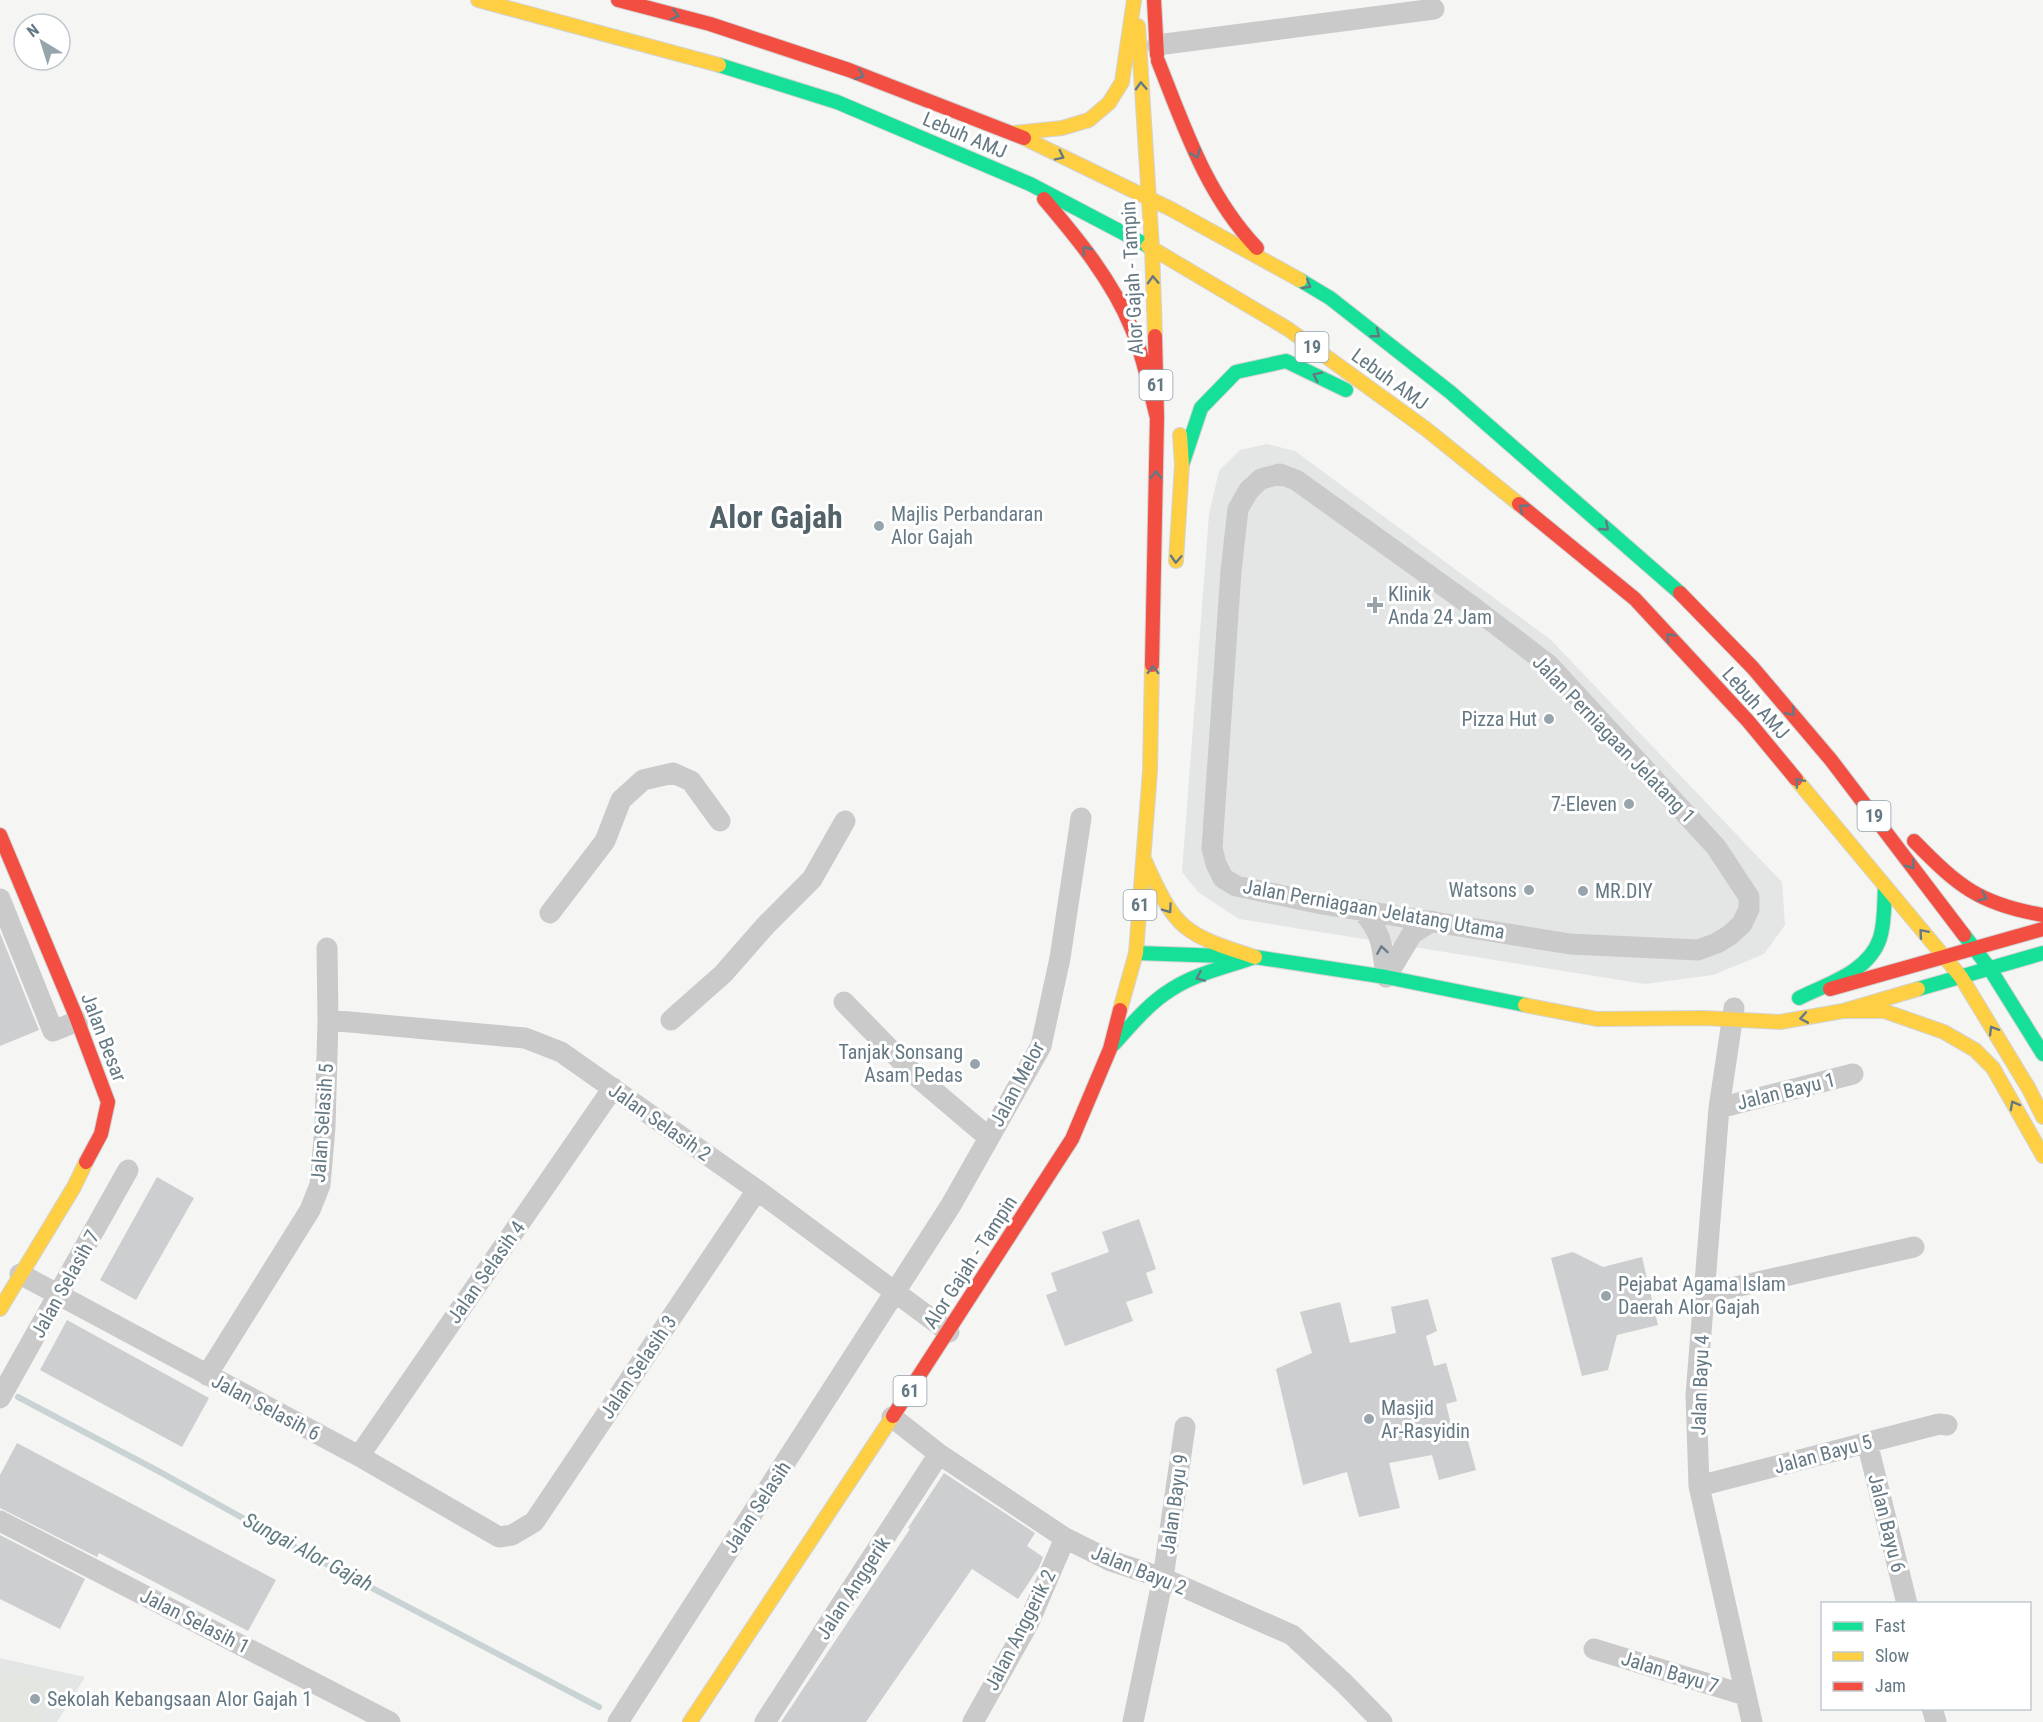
<svg xmlns="http://www.w3.org/2000/svg" width="2043" height="1722" font-family="'Roboto Condensed',sans-serif">
	<style>
		.built { fill: #e4e6e5 }
		.pitch { fill: #e4e7e1 }
		.lines { fill: none; stroke-linecap: round; stroke-linejoin: round }
		.stream { stroke: #c9d3d4; stroke-width: 6 }
		.building { fill: #cccecf }
		.fast-casing { stroke: #d2d3d4; stroke-width: 16 }
		.slow-casing { stroke: #d2d3d4; stroke-width: 16 }
		.jam-casing { stroke: #d2d3d4; stroke-width: 16 }
		.street { stroke: #cacacb; stroke-width: 21 }
		.fast { stroke: #16e098; stroke-width: 14 }
		.slow { stroke: #ffcf43; stroke-width: 14 }
		.jam { stroke: #f24e42; stroke-width: 14 }
		.oneway { stroke: #657984 }
		.oneway2 { stroke: #6a7d88 }
		.poi-dot { fill: #97a4ab; stroke: #fff; stroke-width: 2 }
		.labels { text-anchor: middle; stroke-width: 6; stroke-linejoin: round; paint-order: stroke }
		.shield { fill: #fff; stroke: #93a1a9; stroke-width: 1.5 }
		.shield-label { font-size: 18px; font-weight: bold; fill: #657984 }
		.street-label { font-size: 20px; fill: #657984; stroke: #fff }
		.poi-label { font-size: 20px; fill: #657984; stroke: #fff; text-anchor: start }
		.water-label { font-size: 21px; font-style: italic; fill: #617b81; stroke: #fff }
		.town-label { font-size: 32px; font-weight: bold; fill: #536269; stroke: #fff }
	</style>
	<rect width="100%" height="100%" fill="#f5f5f4"/>
	<path class="built" d="M1267 444 1295 451 1551 640 1782 882 1785 925 1764 954 1713 975 1645 984 1239 919 1198 892 1182 872 1209 514 1219 471 1240 450Z
		M0 1658 85 1677 57 1722H0Z"/>
	<path class="pitch" d="M0 1671 64 1684 38 1722H0Z"/>
	<g class="lines">
		<path class="stream" d="M18 1397 160 1472 311 1556 599 1707"/>
	</g>
	<path class="building" d="M0 933 39 1030 0 1046Z
		M157 1177 194 1198 136 1300 100 1280Z
		M1139 1219 1156 1269 1146 1273 1153 1293 1126 1302 1133 1321 1065 1346 1046 1295 1057 1291 1051 1273 1109 1252 1102 1232Z
		M1573 1252 1603 1267 1642 1257 1658 1325 1617 1335 1608 1370 1582 1376 1551 1258Z
		M1428 1299 1437 1331 1426 1336 1434 1366 1446 1363 1457 1401 1446 1404 1454 1436 1466 1434 1476 1470 1439 1480 1432 1455 1389 1463 1400 1508 1359 1517 1347 1472 1303 1485 1276 1369 1312 1353 1300 1312 1340 1302 1350 1343 1396 1333 1391 1307Z
		M67 1320 209 1398 182 1447 40 1370Z
		M17 1443 276 1580 248 1631 99 1553 97 1557 0 1508V1475Z
		M944 1473 1035 1533 1027 1546 1043 1557 1039 1567 1018 1599 972 1569 866 1722H781L910 1529 908 1528Z
		M0 1535 85 1579 60 1629 0 1599Z"/>
	<g class="lines">
		<g class="fast-casing">
			<path id="fast" d="M719 65 837 102 1030 184 1148 246
				M1300 280 1330 298 1450 392 1680 593
				M1182 465 1201 408 1236 372 1286 361 1346 390
				M1964 935 1990 969 2043 1054
				M1136 953 1255 957 1386 977 1525 1005
				M1918 989 2043 953
				M1799 998C1827 984 1869 972 1880 938 1885 922 1884 904 1885 887
				M1114 1044C1132 1024 1149 1003 1172 989 1197 973 1227 967 1255 957"/>
		</g>
		<g class="slow-casing">
			<path id="slow" d="M478 0 719 65
				M1138 26 1152 248 1155 336
				M1014 133 1062 128 1089 120 1109 103 1122 82 1134 0
				M1024 138 1171 209 1300 280
				M1148 246 1288 329 1426 429 1519 504
				M1176 561 1182 465 1180 435
				M1796 779 1961 977 2029 1089 2043 1117
				M1145 861C1176 931 1184 934 1255 957
				M1525 1005 1597 1019 1704 1018 1780 1022 1843 1011 1918 989
				M1120 1010 1136 953 1150 771 1152 665
				M1843 1011H1884L1944 1032 1975 1050 1993 1068 2043 1156
				M0 1309 74 1187 86 1162
				M690 1722 893 1416"/>
		</g>
		<g class="jam-casing">
			<path id="jam" d="M618 0 710 24 849 70 1024 138
				M1154 0 1157 55
				M1158 61C1185 129 1206 194 1257 248
				M1044 199C1078 239 1112 280 1132 329 1144 357 1149 388 1157 418
				M1519 504 1635 599 1748 721 1796 779
				M1680 593 1753 668 1831 760 1964 935
				M1152 665 1157 418 1155 336
				M0 835 75 1014 108 1102 101 1134 86 1162
				M1914 841C1958 886 1979 904 2043 915
				M1830 989 2043 929
				M893 1416 1072 1139 1110 1049 1120 1010"/>
		</g>
		<path class="street" d="M1157 45 1434 9
			M1280 474 1296 480 1473 607 1549 665 1716 847 1749 897V909L1742 924 1730 935 1717 943 1698 950 1570 944 1322 904 1251 889 1236 886 1223 878 1216 864 1212 848 1231 571 1238 509 1249 490 1261 479Z
			M0 899 53 1031 78 1021
			M1362 910C1383 935 1382 945 1386 977L1412 934 1432 921
			M550 913 605 841 621 800 643 780 673 773 691 781 720 821
			M844 1002 915 1075 988 1137
			M1734 1008 1719 1108 1696 1395 1699 1486 1752 1722
			M328 1020 525 1038 561 1052 757 1190 949 1332
			M671 1020 723 974 767 924 812 879 845 821
			M1719 1108 1853 1074
			M20 1274 359 1456 499 1537 512 1535 534 1522 757 1190
			M1704 1294 1914 1247
			M207 1375 310 1210 320 1185 325 1127 328 1020 327 948
			M0 1398 128 1170
			M892 1417 939 1454 1065 1538 1111 1561 1163 1578 1292 1635 1345 1684 1382 1722
			M1867 1442 1907 1604
			M359 1456 613 1088
			M1699 1486 1939 1424 1947 1425
			M0 1521 390 1722
			M1594 1649 1745 1695
			M1932 1708 1936 1722
			M618 1722 951 1205 1041 1046 1060 958 1081 818
			M765 1722 939 1454
			M973 1722 1029 1622 1065 1538
			M1133 1722 1163 1578 1185 1427"/>
		<use href="#fast" class="fast"/>
		<use href="#slow" class="slow"/>
		<use href="#jam" class="jam"/>
	</g>
	<defs><path id="oneway-chevron" d="M-2-3.5L2.5 0L-2 3.5" fill="none" stroke-width="1.6" stroke-linecap="round" stroke-linejoin="round" transform="scale(1.5)"/></defs>
	<g class="oneway">
		<use href="#oneway-chevron" transform="translate(675 15) rotate(15)"/>
		<use href="#oneway-chevron" transform="translate(860 75) rotate(21)"/>
		<use href="#oneway-chevron" transform="translate(1141 86) rotate(-93)"/>
		<use href="#oneway-chevron" transform="translate(1196 154) rotate(68)"/>
		<use href="#oneway-chevron" transform="translate(1060 156) rotate(26)"/>
		<use href="#oneway-chevron" transform="translate(1086 250) rotate(-127)"/>
		<use href="#oneway-chevron" transform="translate(1153 280) rotate(-92)"/>
		<use href="#oneway-chevron" transform="translate(1307 285) rotate(31)"/>
		<use href="#oneway-chevron" transform="translate(1376 334) rotate(38)"/>
		<use href="#oneway-chevron" transform="translate(1317 376) rotate(-154)"/>
		<use href="#oneway-chevron" transform="translate(1156 475) rotate(-89)"/>
		<use href="#oneway-chevron" transform="translate(1523 508) rotate(-141)"/>
		<use href="#oneway-chevron" transform="translate(1605 527) rotate(41)"/>
		<use href="#oneway-chevron" transform="translate(1176 559) rotate(93)"/>
		<use href="#oneway-chevron" transform="translate(1670 637) rotate(-133)"/>
		<use href="#oneway-chevron" transform="translate(1153 670) rotate(-89)"/>
		<use href="#oneway-chevron" transform="translate(1791 712) rotate(50)"/>
		<use href="#oneway-chevron" transform="translate(1799 782) rotate(-130)"/>
		<use href="#oneway-chevron" transform="translate(1911 865) rotate(53)"/>
		<use href="#oneway-chevron" transform="translate(1983 897) rotate(26)"/>
		<use href="#oneway-chevron" transform="translate(1168 909) rotate(55)"/>
		<use href="#oneway-chevron" transform="translate(1923 933) rotate(-131)"/>
		<use href="#oneway-chevron" transform="translate(1200 977) rotate(157)"/>
		<use href="#oneway-chevron" transform="translate(1804 1018) rotate(170)"/>
		<use href="#oneway-chevron" transform="translate(1993 1030) rotate(-121)"/>
		<use href="#oneway-chevron" transform="translate(2014 1105) rotate(-119)"/>
	</g>
	<use class="oneway2" href="#oneway-chevron" transform="translate(1382 950) rotate(-99)"/>
	<g class="poi-dot">
		<circle cx="879" cy="526" r="6"/>
		<path d="M1372 596h6v6h6v6h-6v6h-6v-6h-6v-6h6z"/>
		<circle cx="1549" cy="719" r="6"/>
		<circle cx="1629" cy="804" r="6"/>
		<circle cx="1529" cy="890" r="6"/>
		<circle cx="1583" cy="891" r="6"/>
		<circle cx="975" cy="1064" r="6"/>
		<circle cx="1606" cy="1296" r="6"/>
		<circle cx="1369" cy="1419" r="6"/>
		<circle cx="35" cy="1699" r="6"/>
	</g>
	<g class="labels">
		<g class="shield">
			<rect x="1295.5" y="332" width="33" height="30" rx="4.5"/>
			<rect x="1139.5" y="370" width="33" height="30" rx="4.5"/>
			<rect x="1857.5" y="801" width="33" height="30" rx="4.5"/>
			<rect x="1123.5" y="890" width="33" height="30" rx="4.5"/>
			<rect x="893.5" y="1376" width="33" height="30" rx="4.5"/>
		</g>
		<g class="shield-label">
			<text x="1312" y="353">19</text>
			<text x="1156" y="391">61</text>
			<text x="1874" y="822">19</text>
			<text x="1140" y="911">61</text>
			<text x="910" y="1397">61</text>
		</g>
		<g class="street-label">
			<text transform="translate(965 135) rotate(23)" y="7">Lebuh AMJ</text>
			<text transform="translate(1132 278) rotate(-93)" y="7">Alor Gajah - Tampin</text>
			<text transform="translate(1390 379) rotate(36)" y="7">Lebuh AMJ</text>
			<text transform="translate(1756 703) rotate(48)" y="7">Lebuh AMJ</text>
			<text transform="translate(1614 739) rotate(46)" y="7">Jalan Perniagaan Jelatang 1</text>
			<text transform="translate(1374 909) rotate(10)" y="7">Jalan Perniagaan Jelatang Utama</text>
			<text transform="translate(104 1037) rotate(69)" y="7">Jalan Besar</text>
			<text transform="translate(1017 1084) rotate(-62)" y="7">Jalan Melor</text>
			<text transform="translate(1786 1091) rotate(-14)" y="7">Jalan Bayu 1</text>
			<text transform="translate(660 1122) rotate(35)" y="7">Jalan Selasih 2</text>
			<text transform="translate(322 1123) rotate(-86)" y="7">Jalan Selasih 5</text>
			<text transform="translate(970 1262) rotate(-57)" y="7">Alor Gajah - Tampin</text>
			<text transform="translate(486 1272) rotate(-55)" y="7">Jalan Selasih 4</text>
			<text transform="translate(65 1284) rotate(-61)" y="7">Jalan Selasih 7</text>
			<text transform="translate(638 1367) rotate(-56)" y="7">Jalan Selasih 3</text>
			<text transform="translate(1700 1385) rotate(-88)" y="7">Jalan Bayu 4</text>
			<text transform="translate(266 1407) rotate(28)" y="7">Jalan Selasih 6</text>
			<text transform="translate(1823 1454) rotate(-15)" y="7">Jalan Bayu 5</text>
			<text transform="translate(1174 1504) rotate(-82)" y="7">Jalan Bayu 9</text>
			<text transform="translate(757 1507) rotate(-57)" y="7">Jalan Selasih</text>
			<text transform="translate(1887 1523) rotate(76)" y="7">Jalan Bayu 6</text>
			<text transform="translate(1139 1570) rotate(22)" y="7">Jalan Bayu 2</text>
			<text transform="translate(853 1588) rotate(-57)" y="7">Jalan Anggerik</text>
			<text transform="translate(195 1621) rotate(27)" y="7">Jalan Selasih 1</text>
			<text transform="translate(1020 1630) rotate(-63)" y="7">Jalan Anggerik 2</text>
			<text transform="translate(1670 1672) rotate(17)" y="7">Jalan Bayu 7</text>
		</g>
		<g class="poi-label">
			<text x="891" y="521">Majlis Perbandaran<tspan x="891" dy="23">Alor Gajah</tspan></text>
			<text x="1388" y="601">Klinik<tspan x="1388" dy="23">Anda 24 Jam</tspan></text>
			<text x="1537" y="726" text-anchor="end">Pizza Hut</text>
			<text x="1617" y="811" text-anchor="end">7-Eleven</text>
			<text x="1517" y="897" text-anchor="end">Watsons</text>
			<text x="1595" y="898">MR.DIY</text>
			<text x="963" y="1059" text-anchor="end">Tanjak Sonsang<tspan x="963" dy="23">Asam Pedas</tspan></text>
			<text x="1618" y="1291">Pejabat Agama Islam<tspan x="1618" dy="23">Daerah Alor Gajah</tspan></text>
			<text x="1381" y="1415">Masjid<tspan x="1381" dy="23">Ar-Rasyidin</tspan></text>
			<text x="47" y="1706">Sekolah Kebangsaan Alor Gajah 1</text>
		</g>
		<g class="water-label">
			<text transform="translate(308 1552) rotate(28)" y="7">Sungai Alor Gajah</text>
		</g>
		<g class="town-label">
			<text x="776" y="528">Alor Gajah</text>
		</g>
	</g>
	<rect x="1821" y="1602" width="210" height="108" fill="#ffffff" stroke="#c1c9ce" stroke-width="1.5"/>
	<rect x="1833" y="1622" width="30" height="9" fill="#16e098" stroke="#c1c9ce" stroke-width="1.5"/>
	<text x="1875" y="1632" font-size="18" fill="#657984">Fast</text>
	<rect x="1833" y="1652" width="30" height="9" fill="#ffcf43" stroke="#c1c9ce" stroke-width="1.5"/>
	<text x="1875" y="1662" font-size="18" fill="#657984">Slow</text>
	<rect x="1833" y="1682" width="30" height="9" fill="#f24e42" stroke="#c1c9ce" stroke-width="1.5"/>
	<text x="1875" y="1692" font-size="18" fill="#657984">Jam</text>
	<g transform="translate(42 42) rotate(322)"><circle r="28" fill="#ffffff" stroke="#c1c9ce" stroke-width="1.5"/>
	<path d="M0-4.5L10 22L0 15L-10 22Z" fill="#97a4ab"/>
	<text y="-9" font-size="16" font-weight="bold" text-anchor="middle" fill="#657984">N</text>
	</g>
</svg>
